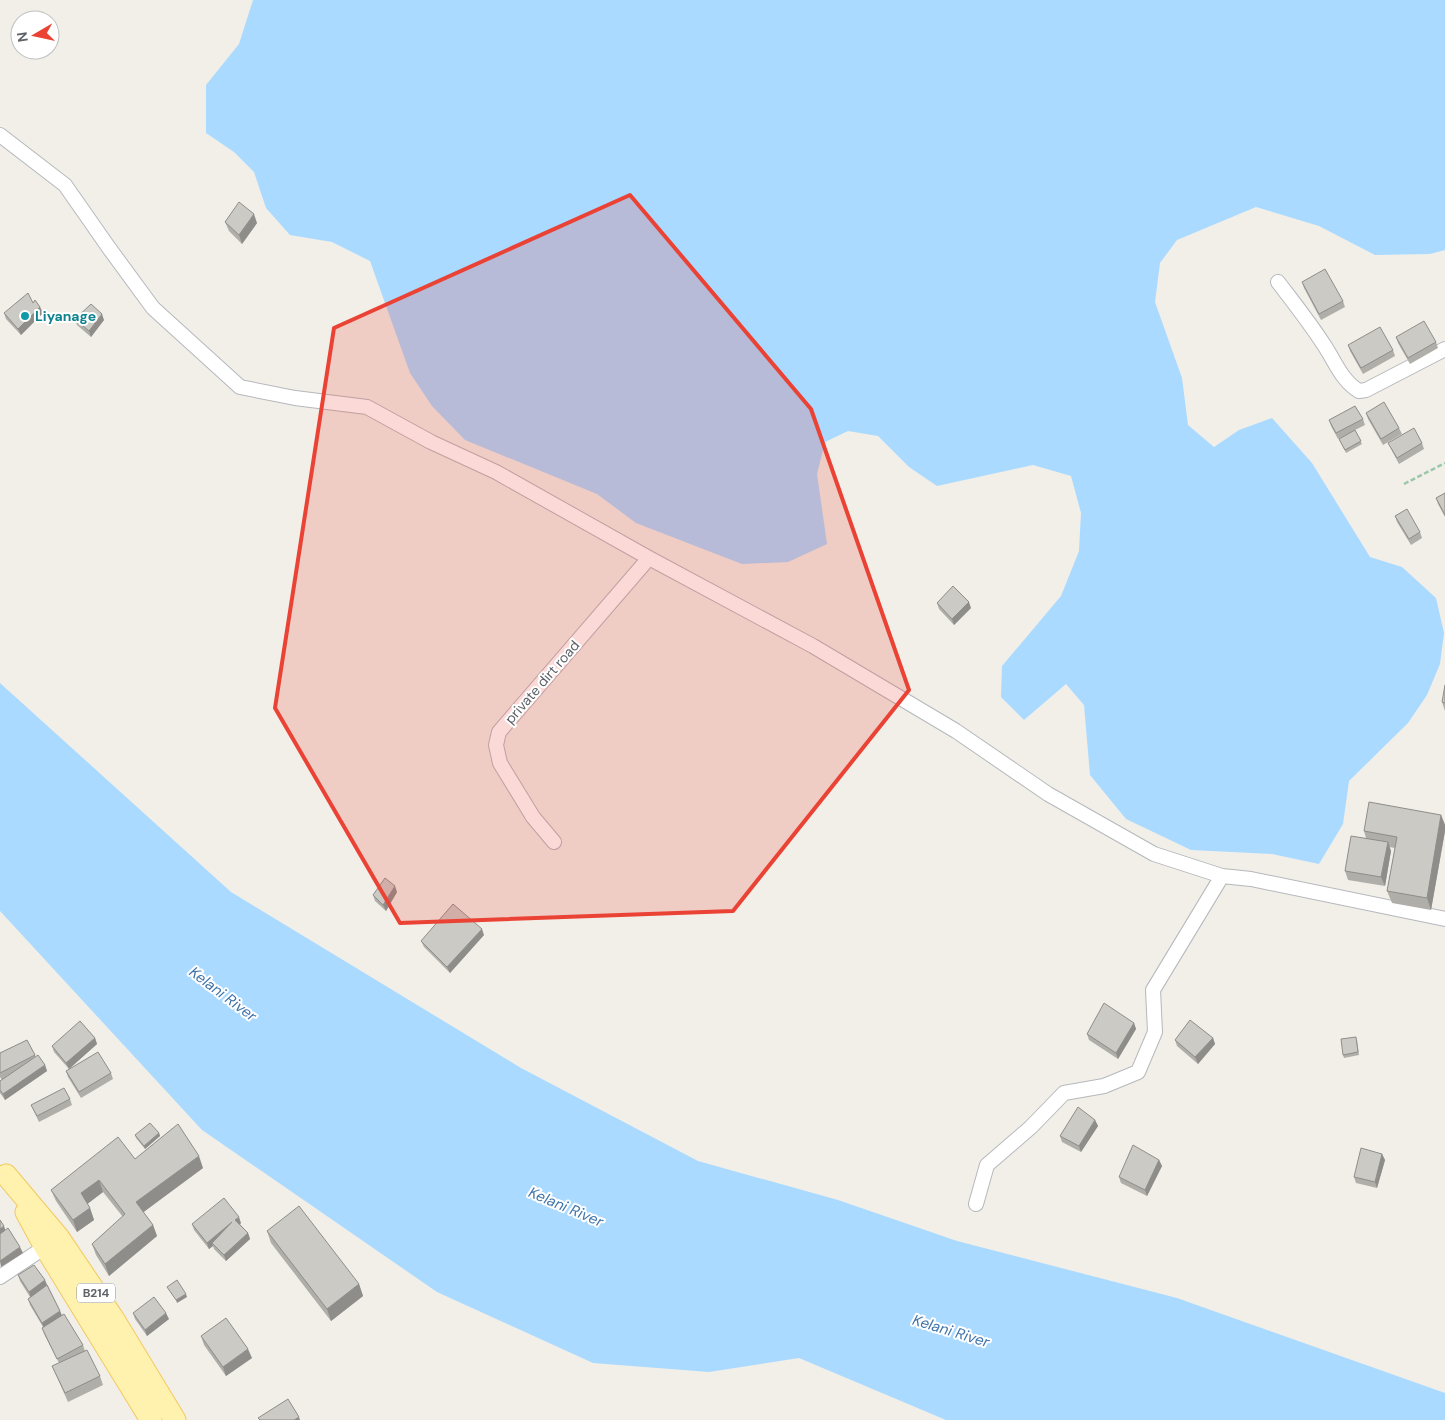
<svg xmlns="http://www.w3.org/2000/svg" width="1445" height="1420" font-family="'DM Sans',sans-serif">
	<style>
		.water { fill: #aadaff }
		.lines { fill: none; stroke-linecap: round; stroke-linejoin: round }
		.street-casing { stroke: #b5b8bc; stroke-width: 16 }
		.primary-casing { stroke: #f2c960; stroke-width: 23 }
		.path { stroke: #9cc7a9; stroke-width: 2.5; stroke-dasharray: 5 2.5; stroke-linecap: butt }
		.street { stroke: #fff; stroke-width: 14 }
		.primary { stroke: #fff2af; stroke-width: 21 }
		.wall { fill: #afaea9 }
		.shaded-wall { fill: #8f8d8a }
		.building { fill: #cccac5; stroke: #8f8d8a }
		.marked { fill: #ea4335; fill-opacity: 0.2; stroke: #ea4335; stroke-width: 4; stroke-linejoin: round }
		.culture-dot { fill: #0f9aa8; stroke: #fff; stroke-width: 2 }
		.labels { text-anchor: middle; stroke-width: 4; stroke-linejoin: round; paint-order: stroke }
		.shield { fill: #fff; stroke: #8f9295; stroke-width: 1 }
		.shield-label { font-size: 12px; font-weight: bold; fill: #5f6368 }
		.culture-label { font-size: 14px; font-weight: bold; fill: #0d838f; stroke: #fff; text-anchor: start }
		.street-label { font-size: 14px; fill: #5f6368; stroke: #fff }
		.water-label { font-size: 15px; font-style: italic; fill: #4174aa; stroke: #fff }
	</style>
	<rect width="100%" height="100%" fill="#f1efe8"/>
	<path class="water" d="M253 0H1445V250L1430 254 1375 255 1319 226 1256 207 1177 240 1160 263 1155 302 1182 378 1188 425 1214 447 1239 430 1272 418 1312 463 1370 557 1402 567 1436 598 1444 633 1440 664 1427 695 1408 723 1349 781 1343 824 1319 864 1272 854 1191 850 1126 819 1090 775 1084 705 1066 684 1024 720 1001 697 1002 666 1061 596 1079 551 1081 513 1071 476 1033 465 937 486 909 467 878 436 848 431 825 442 817 474 827 544 788 562 742 564 636 523 597 494 465 440 432 406 410 373 370 261 332 242 290 235 266 208 254 172 234 152 206 133V85L239 44Z
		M0 683 231 892 521 1068 698 1161 838 1200 957 1241 1177 1298 1445 1393V1420H946L799 1358 709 1372 593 1363 437 1292 202 1130 0 911Z"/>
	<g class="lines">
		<g class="street-casing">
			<path id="street" d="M0 135 65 185 109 248 153 308 240 387 295 398 367 407 431 442 496 472 649 558 813 646 956 731 1048 794 1154 854 1222 876 1251 879 1445 919
				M1278 282C1294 303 1310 323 1324 345 1335 361 1341 380 1359 391L1366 390 1445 349
				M554 842 533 817 500 763 496 745 499 732 649 558
				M976 1204 987 1165 1031 1127 1064 1093 1104 1086 1138 1072 1155 1032 1153 990 1222 876
				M0 1277 51 1243"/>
		</g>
		<g class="primary-casing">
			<path id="primary" d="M6 1175 59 1238 113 1318 175 1420
				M26 1212 45 1247 151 1420"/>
		</g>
		<path class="path" d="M1404 484 1445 463"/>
		<use href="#street" class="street"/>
		<use href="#primary" class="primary"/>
	</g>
	<path class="wall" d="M225 222 257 223 242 244 229 231Z
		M1302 282 1343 301 1345 307 1321 320 1304 288Z
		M33 303 40 307 43 313 21 335 6 319 4 313Z
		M75 319 104 320 91 337 77 325Z
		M1396 337 1436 342 1438 348 1410 364 1398 343Z
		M1348 345 1393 350 1395 356 1363 374 1350 351Z
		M1366 413 1399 428 1402 434 1383 445 1368 419Z
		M1363 419 1365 425 1355 430 1362 444 1346 453 1339 439 1354 431 1338 439 1331 426 1329 420Z
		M1388 443H1422L1424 449 1399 464 1391 449Z
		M1445 493V517L1438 504 1436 498Z
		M1395 516 1420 532 1422 538 1411 545 1397 522Z
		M937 603 971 608 954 625 939 609Z
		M1442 702 1445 703V711Z
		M1441 815 1445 825V831L1431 910 1392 903 1387 891 1395 848 1389 847 1391 851 1385 886 1348 880 1345 871 1366 838 1364 831Z
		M397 892 386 911 375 901 373 895Z
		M484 935 450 973 424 947 421 941Z
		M1134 1023 1136 1029 1118 1059 1089 1040 1087 1034Z
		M95 1038 97 1044 69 1069 54 1052 52 1046Z
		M1213 1038 1215 1044 1198 1064 1177 1046 1175 1040Z
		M27 1040 36 1057 45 1065 47 1071 5 1100 0 1093V1081L2 1080 0 1077V1053Z
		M1357 1040 1359 1055 1344 1058 1343 1055Z
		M66 1071 111 1073 113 1079 81 1098 68 1077Z
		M70 1099 72 1105 39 1122 31 1105Z
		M1095 1120 1098 1126 1081 1152 1062 1142 1060 1136Z
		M159 1133 160 1136 145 1149 136 1138 135 1135Z
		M1382 1154 1385 1160 1377 1188 1356 1183 1354 1177Z
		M135 1159 203 1168 143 1212 153 1225 157 1236 109 1276 96 1255 92 1244 123 1217 103 1192 87 1204 90 1208 94 1220 77 1232 56 1201 51 1190Z
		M1159 1160 1162 1166 1147 1196 1121 1183 1119 1177Z
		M241 1223 240 1224 248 1233 250 1239 226 1261 214 1249 213 1246 209 1249 194 1230 192 1224Z
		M267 1231 359 1284 363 1296 331 1321 271 1243Z
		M18 1275 45 1280 62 1315 83 1345 85 1351 100 1376 103 1385 68 1402 52 1366 59 1363 44 1334 42 1328 43 1327 30 1305 28 1299 30 1297 20 1281Z
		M133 1313 169 1319 147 1336 135 1319Z
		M201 1336 252 1358 226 1376 204 1345Z"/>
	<path class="shaded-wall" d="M254 214 257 223 242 244 239 235Z
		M40 307 43 313 21 335 18 329Z
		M102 314 104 320 91 337 89 331Z
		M969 602 971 608 954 625 952 619Z
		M1441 815 1445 825V831L1431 910 1427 898Z
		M1388 842 1391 851 1385 886 1381 877Z
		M395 886 397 892 386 911 383 905Z
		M482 929 484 935 450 973 447 967Z
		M1134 1023 1136 1029 1118 1059 1116 1053Z
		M95 1038 97 1044 69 1069 66 1063Z
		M1213 1038 1215 1044 1198 1064 1195 1057Z
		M45 1065 47 1071 5 1100 3 1094Z
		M1095 1120 1098 1126 1081 1152 1079 1146Z
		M159 1133 160 1136 145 1149 144 1146Z
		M1382 1154 1385 1160 1377 1188 1375 1182Z
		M199 1156 203 1168 141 1214 136 1202Z
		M1159 1160 1162 1166 1147 1196 1145 1190Z
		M99 1180 103 1192 86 1205 81 1193Z
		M90 1208 94 1220 77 1232 73 1220Z
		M239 1217 241 1223 238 1226 235 1220Z
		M232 1222 212 1243 213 1246 209 1249 207 1243Z
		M153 1225 157 1236 109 1276 105 1264Z
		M4 1226 6 1232 0 1237V1229Z
		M248 1233 250 1239 226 1261 224 1255Z
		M20 1247 23 1253 1 1267 0 1261Z
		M45 1280 47 1286 31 1298 29 1292Z
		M359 1284 363 1296 331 1321 327 1309Z
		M186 1294 187 1297 177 1303 176 1300Z
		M60 1311 62 1317 44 1329 42 1323Z
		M166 1313 169 1319 147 1336 145 1330Z
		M248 1349 252 1358 226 1376 223 1367Z
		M299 1417 300 1420H294Z"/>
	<path class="building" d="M239 202 254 214 239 235 225 222Z
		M1325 269 1343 301 1319 314 1302 282Z
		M28 293 33 303 35 300 40 307 18 329 4 313Z
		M91 304 102 314 89 331 75 319Z
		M1424 321 1436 342 1408 358 1396 337Z
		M1380 327 1393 350 1361 368 1348 345Z
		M1384 402 1399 428 1381 439 1366 413Z
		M1355 406 1363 419 1336 433 1329 420Z
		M1414 428 1422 443 1397 458 1388 443Z
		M1355 430 1361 441 1345 450 1339 439Z
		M1445 493V515L1436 498Z
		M1407 509 1420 532 1409 539 1395 516Z
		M953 586 969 602 952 619 937 603Z
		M1445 685V703L1442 702Z
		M1369 802 1441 815 1427 898 1387 891 1397 837 1364 831Z
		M1351 836 1388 842 1381 877 1345 871Z
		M385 878 395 886 383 905 373 895Z
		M453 904 482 929 447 967 421 941Z
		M1104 1003 1134 1023 1116 1053 1087 1034Z
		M1190 1020 1213 1038 1195 1057 1175 1040Z
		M80 1021 95 1038 66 1063 52 1046Z
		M1356 1037 1358 1052 1343 1055 1341 1039Z
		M27 1040 35 1055 0 1073V1053Z
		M98 1052 111 1073 79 1092 66 1071Z
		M38 1055 45 1065 3 1094 0 1090V1081Z
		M64 1088 70 1099 37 1116 31 1105Z
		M1078 1107 1095 1120 1079 1146 1060 1136Z
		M150 1123 159 1133 144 1146 135 1135Z
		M178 1124 199 1156 136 1202 153 1225 105 1264 92 1244 125 1214 99 1180 81 1193 90 1208 73 1220 51 1190 118 1137 135 1159Z
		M1133 1145 1159 1160 1145 1190 1119 1177Z
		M1361 1148 1382 1154 1375 1182 1354 1177Z
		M224 1198 239 1217 235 1220 248 1233 224 1255 212 1243 232 1222 207 1243 192 1224Z
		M299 1206 359 1284 327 1309 267 1231Z
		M0 1220 4 1226 0 1229Z
		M8 1228 20 1247 0 1261V1234Z
		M34 1265 45 1280 29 1292 18 1275Z
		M177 1280 186 1294 176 1300 167 1287Z
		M47 1285 60 1311 42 1323 28 1299Z
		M154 1297 166 1313 145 1330 133 1313Z
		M64 1314 83 1345 57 1359 42 1328Z
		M226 1318 248 1349 223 1367 201 1336Z
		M87 1350 100 1376 65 1393 52 1366Z
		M288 1399 299 1417 294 1420H260L258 1418Z"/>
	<path class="marked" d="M630 195 811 409 909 690 733 911 400 923 275 708 334 328Z"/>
	<circle class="culture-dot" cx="25" cy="316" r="5"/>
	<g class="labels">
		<rect class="shield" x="77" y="1283.5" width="38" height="19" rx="4"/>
		<g class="shield-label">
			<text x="96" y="1297">B214</text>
		</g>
		<g class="culture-label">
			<text x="35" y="321">Liyanage</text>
		</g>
		<g class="street-label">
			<text transform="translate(542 682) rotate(-49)" y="5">private dirt road</text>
		</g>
		<g class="water-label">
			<text transform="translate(223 994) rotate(37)" y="5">Kelani River</text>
			<text transform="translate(566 1207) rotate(23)" y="5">Kelani River</text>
			<text transform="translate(951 1331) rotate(17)" y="5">Kelani River</text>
		</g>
	</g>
	<g transform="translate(35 35) rotate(261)"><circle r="24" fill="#ffffff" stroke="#bfc1c3"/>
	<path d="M0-4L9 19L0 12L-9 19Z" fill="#ea4335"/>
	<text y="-8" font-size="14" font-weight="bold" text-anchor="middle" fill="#5f6368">N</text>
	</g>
</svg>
